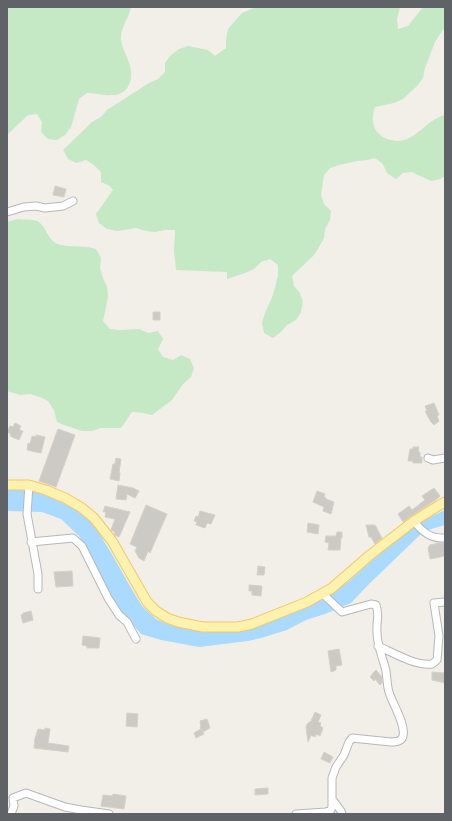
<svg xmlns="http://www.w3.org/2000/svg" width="452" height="821" font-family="'Varela Round',sans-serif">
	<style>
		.green { fill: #c5e8c5 }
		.water { fill: #aadaff }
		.building { fill: #cccac5; stroke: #d6d1c6 }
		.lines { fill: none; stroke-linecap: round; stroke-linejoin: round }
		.minor-casing { stroke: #b5b8bc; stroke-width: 9 }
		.major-casing { stroke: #f2c960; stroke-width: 11 }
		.minor { stroke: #fff; stroke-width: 7 }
		.major { stroke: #fff2af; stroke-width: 9 }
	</style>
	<rect width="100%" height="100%" fill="#f1efe8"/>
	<path class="green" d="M7 7H131C129 18 120 28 121 40 122 48 128 58 130 66 134 80 128 95 112 95 103 96 95 93 87 93L79 99 71 127 65 135 57 140 48 139 41 132 42 122 37 114 28 115 7 135Z
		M256 7H400L397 19 398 29 408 26 423 7H445V27L440 34 435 42 425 68 423 78 417 86 403 99 394 103 375 107C374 110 373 113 373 116 372 121 374 129 378 133 382 137 386 139 391 140 414 146 424 120 445 115V176L440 179 431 181 412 172 403 173 396 179 387 173 383 164 375 158 367 160 357 161 339 165 330 168 324 175 321 195 324 204 331 211 330 220 325 229 324 238 319 247 314 255 292 276 294 286 300 293 303 302 301 312 296 320 287 325 281 332 273 338 264 333 262 323 265 313 273 295 278 276V265L270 259 261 262 254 269 245 273 227 279V272L176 270 174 251 175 230H165L155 232 146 231 136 228 117 231 107 229 99 223 96 214 113 190 110 186 101 182V172L94 165 86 160 77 163 68 159 63 150 85 129 92 122 101 117 107 110 149 83 158 79 165 72V63L171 55 179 49 188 46 208 50 215 56 226 48V40L228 29 242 13Z
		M18 219C24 220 31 219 37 221 47 226 47 240 58 244 67 247 77 246 86 247 89 247 93 248 96 249L101 258 100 268 103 278 107 287 108 297 103 321 110 329 119 330 139 329 148 333 158 331 163 339 158 349 163 357 173 360 181 355 190 359 194 368 191 377 183 384 172 400 152 415 143 413 132 412 121 428H101L92 431H82L64 425 57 422 54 410 48 401 40 397 30 394 20 395 7 391V222Z"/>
	<path class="water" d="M7 490H23L41 493 61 502 75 509 93 523 113 556 131 588 142 606 156 619 167 624 182 628 202 631 218 632H242L288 615 312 605 330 595 349 581 369 563 412 527 422 521 445 510V525L428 530 421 534 369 584 351 603 325 614 306 620 287 630 261 638 248 641 199 647 161 640 141 634 115 605 101 577 79 536 61 519 42 512 7 511Z"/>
	<path class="building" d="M55 186 66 189 64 197 53 195Z
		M153 312H160V320H153Z
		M434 403 439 415 437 416 439 421 434 425 431 422 425 411H427L425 406Z
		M15 423 21 426 19 430 23 431 19 440 10 436 11 434 7 432 10 426 13 427Z
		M58 429 75 435 56 487 39 481Z
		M36 435 45 437 41 453 27 450 28 443 30 444 32 436 36 437Z
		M413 447H419L418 452H420V457H422V463H413V461H408L410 449H413Z
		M116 458 121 459 119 473H120L119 481 110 479 113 464H115Z
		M118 485 133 488 139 491 135 498 127 494 126 500 116 499Z
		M434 488 440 496 437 499 411 516 403 522 398 514 409 506 412 510 425 500 422 496Z
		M317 491 325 494 324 497 326 498V499L334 502 331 514 323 511 324 507 313 502Z
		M146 505 167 514 150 553 148 551 144 561 139 558 135 551 137 547 130 544Z
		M105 506 130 512 119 537 115 535 114 534 115 532 111 530 115 519 105 517 106 512H103Z
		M200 511 215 515 211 524 207 523 205 528 196 525 197 522 194 521 196 516 198 517Z
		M308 523 319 525 318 534 307 532Z
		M366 525H375L382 538 375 544 371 537H369Z
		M337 532H342V538H341L340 550H328L329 543 325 542 326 536H336Z
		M439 543H445V556L430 559 428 548 430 545Z
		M258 566 265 567 264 575H257Z
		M72 571 73 586 56 587 54 572Z
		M249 585 262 586 261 596 252 595V591H249Z
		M31 611 33 620 23 623 21 615 23 614V613Z
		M83 636 100 638 99 648H87V646L82 645Z
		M339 649 342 665 336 666V670L331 672 328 651Z
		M376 670 382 677V683L380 685 375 679 374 681 370 677 372 675V674Z
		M432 672 445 673V683L432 680Z
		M315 712 321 715 318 722 321 723 320 726 323 728 320 736 316 734 315 737 311 735 308 742 306 727 307 724 311 721Z
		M127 713 138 714 137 727 126 726Z
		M207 719 210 728 203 732 204 734 196 738 194 733 201 729 202 731 200 727H201L200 721Z
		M45 728 50 729 48 743 69 746 68 752 34 748 35 738 38 729 45 730Z
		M324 752 333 757 330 763 321 759Z
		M268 788V794L255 795V789Z
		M113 794 126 796 124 809 101 806 103 795 112 796Z"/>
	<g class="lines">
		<g class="minor-casing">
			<path id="minor" d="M7 212 24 207 36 206 45 208 63 206 73 201
				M428 458 433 460 445 458
				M29 485 27 514 38 574V589
				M414 521C422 532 431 539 445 538
				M31 542 73 538 82 546 108 598 119 615 127 622 136 639
				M378 646C394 653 415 666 432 664L437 660 439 636 434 603 445 602
				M332 799 341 811 342 814
				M11 814 14 806 13 798 26 793 65 807 81 810 109 814
				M296 814 326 812 331 810 332 806V778L336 767 344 755 349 742 352 738 391 742C396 742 402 741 403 736 406 724 392 703 389 692 387 686 387 678 386 671 383 658 377 646 377 632 376 622 380 616 376 605L371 604 342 612 323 594"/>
		</g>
		<g class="major-casing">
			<path id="major" d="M7 485H29L46 490 65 498 82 508 94 518 112 541 147 602 156 611 167 618 178 622 203 627H238L252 624 307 602 332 588 370 555 414 521 438 506 445 502"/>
		</g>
		<use href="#minor" class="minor"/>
		<use href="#major" class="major"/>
	</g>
	<rect width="452" height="821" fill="none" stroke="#5f6368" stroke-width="16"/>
</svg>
